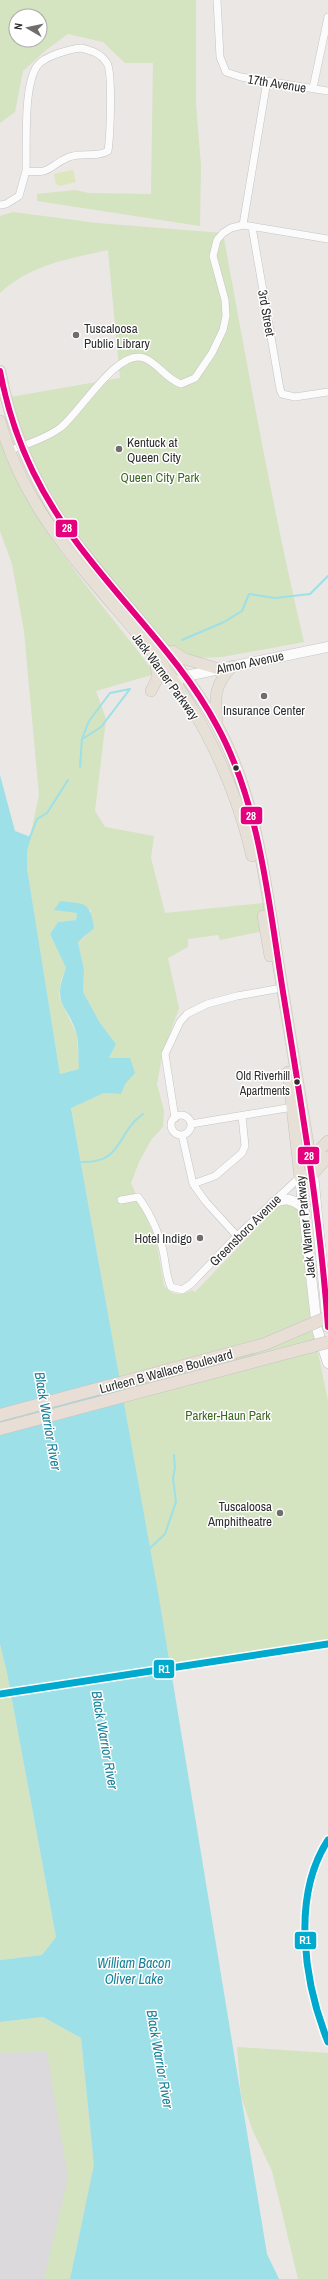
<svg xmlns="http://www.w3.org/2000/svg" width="328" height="2279" font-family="'Archivo Narrow',sans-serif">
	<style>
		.industrial { fill: #dbd9db }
		.green { fill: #d4e3c0; fill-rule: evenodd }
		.pitch { fill: #dee6be }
		.water { fill: #9de0e7 }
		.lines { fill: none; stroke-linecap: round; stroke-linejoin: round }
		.stream { stroke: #9de0e7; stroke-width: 2 }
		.minor-casing { stroke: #c5c4c4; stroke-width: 8 }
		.secondary-casing { stroke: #c5c4c4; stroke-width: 11 }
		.primary-casing { stroke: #c6c4c3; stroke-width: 12 }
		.minor { stroke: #fcfbfb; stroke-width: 7 }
		.secondary { stroke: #fcfbfb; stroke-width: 10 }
		.primary { stroke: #e7e0d6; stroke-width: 11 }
		.trunk-bridge-casing { stroke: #c6c4c3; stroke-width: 13; stroke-linecap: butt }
		.trunk-bridge { stroke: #e8ded6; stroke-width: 12 }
		.bus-1-casing { stroke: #fff; stroke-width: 9 }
		.bus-1 { stroke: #e5007d; stroke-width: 6 }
		.rail-1-casing { stroke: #fff; stroke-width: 10 }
		.rail-1 { stroke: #00a9ce; stroke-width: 7 }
		.poi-dot { fill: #706e6d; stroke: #fff; stroke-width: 1.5 }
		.bus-dot { fill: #2d2d2d; stroke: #fff; stroke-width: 1.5 }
		.labels { text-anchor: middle; stroke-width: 3; stroke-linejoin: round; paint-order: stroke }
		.bus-label { font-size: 12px; fill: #2d2d2d; stroke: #fff; text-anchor: end }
		.street-label { font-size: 13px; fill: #2d2d2d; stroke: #fff }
		.poi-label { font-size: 13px; fill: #2d2d2d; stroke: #fff; text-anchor: start }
		.park-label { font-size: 13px; fill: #3b6820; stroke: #fff }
		.water-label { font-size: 14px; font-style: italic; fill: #178198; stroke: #fff }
		.line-badge { stroke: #fff; stroke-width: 1.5 }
		.badge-label { font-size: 11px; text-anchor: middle; font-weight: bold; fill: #fff }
	</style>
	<rect width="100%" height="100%" fill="#ebe7e4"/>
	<path class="industrial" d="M52 2029 98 2169 62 2279H0V2033Z"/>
	<path class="green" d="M0 0H196V104L201 166 200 226 37 201V194L75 190 89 193 151 194 153 63H125L103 42 68 34 46 50 23 71 15 112 0 123ZM16 16H40V40H16Z
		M13 212 97 223 223 233C248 370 272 506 304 642L222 657 196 658 161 643 91 562 23 450 10 397 120 378 108 250C68 259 32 264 0 293V216Z
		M0 436C31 530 98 596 155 674L96 691 106 719 95 811 105 827 154 836 151 858 165 913 263 903 268 930 220 940 218 935 188 939V947L168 958 179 1008 162 1056 157 1084 164 1111 163 1127 151 1140 139 1162 131 1183 156 1240 164 1286C173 1296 181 1296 192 1290L195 1292 280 1204 287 1202 300 1210 315 1338 328 1401V1640L170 1663 71 1107 104 1093 121 1094 126 1083 130 1058H109L116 1044 100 1023 83 992 84 970 78 942 86 936 91 910 60 901 55 910 78 912 76 920 58 922 50 934 66 968 61 980 59 997 77 1035 79 1069 60 1074 27 868V851L39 795 24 631 12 564 0 531Z
		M0 1644 7 1673 56 1937 42 1955 0 1960Z
		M43 2017 81 2038 94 2165 70 2279H44L68 2178 47 2052 0 2053V2022Z
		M237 2047 328 2053V2279H298L272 2171 252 2129 241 2096Z"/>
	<path class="pitch" d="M73 170 76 182 60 186 56 184 54 174Z"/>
	<path class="water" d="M0 775 15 831 31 837 27 851V868L60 1074 79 1069C78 1058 79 1045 77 1035 68 1003 51 1007 66 968L50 934 58 922 76 920 77 913 54 910 60 901C85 904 90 901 94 928L78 942 84 970 83 992 100 1023 116 1044 109 1058H130L135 1073 126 1083 121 1094 104 1093 71 1108 159 1598 267 2254 279 2279H70L94 2165 81 2038 43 2017 0 2022V1960L42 1955 56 1937 7 1673 0 1644Z"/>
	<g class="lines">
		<path class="stream" d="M182 640 224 622 242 611 249 594 275 598 310 594 328 576
			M84 738 101 727 130 689
			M80 767 82 739 89 721 110 693 130 689
			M30 837 37 819 47 813 68 780
			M81 1162C123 1164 116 1133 143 1114
			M150 1548 165 1534 176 1502 173 1478 175 1468 174 1455"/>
		<g class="minor-casing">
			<path id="minor" d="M217 0 220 57 226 72 241 77 328 91
				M81 48C93 51 100 53 107 63 113 73 110 137 108 151 96 158 82 152 69 157 47 166 54 174 26 171 27 145 23 87 37 66 44 56 70 49 81 48Z
				M313 88 328 17
				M0 205 6 204 19 196 26 171
				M243 225 267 81
				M252 227 280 389 282 394 295 397 328 392
				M10 450C26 445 46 438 60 428 79 414 117 348 144 358 158 363 166 379 181 384L195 378 212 353 223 330 226 316 225 300 213 256 217 240 223 233 231 228 243 225 328 239
				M171 1125a10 10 0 1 1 20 0a10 10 0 1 1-20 0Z
				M175 1118 165 1054 180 1022 187 1014 207 1004 237 996 276 989
				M191 1124 293 1107
				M182 1135 193 1184 206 1202 237 1236
				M193 1184 215 1176 242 1153 245 1146 242 1116
				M121 1200 138 1197C148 1210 158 1230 162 1247 166 1261 165 1274 171 1287L182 1290 191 1284 237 1236 300 1177"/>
		</g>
		<g class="secondary-casing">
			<path id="secondary" d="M179 680 186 676 328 647
				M313 1174 328 1327
				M300 1177 317 1329 328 1363
				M273 1203C286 1197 292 1199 303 1207"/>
		</g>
		<g class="primary-casing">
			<path id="primary" d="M0 371C11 429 33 481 66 529 114 597 176 652 217 725 257 798 266 887 279 968 290 1037 302 1105 313 1174
				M0 421C24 513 92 578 150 649 199 709 234 780 252 856
				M172 651 185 659 219 669
				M151 691 158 677 155 660
				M217 724C215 698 213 685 233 666
				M263 916 270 956
				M288 1072 300 1177
				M308 1162 328 1141
				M308 1175 313 1174 328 1157"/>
		</g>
		<use href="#minor" class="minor"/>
		<use href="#secondary" class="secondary"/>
		<use href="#primary" class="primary"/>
		<g class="trunk-bridge-casing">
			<path id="trunk-bridge" d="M0 1415 265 1344 328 1317
				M0 1429 328 1342"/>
		</g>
		<use href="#trunk-bridge" class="trunk-bridge"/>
		<g class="bus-1-casing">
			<path id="bus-1" d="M0 371C14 445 44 503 91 561 134 616 184 664 217 726 260 804 269 905 283 992 301 1103 320 1214 328 1327"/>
		</g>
		<use href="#bus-1" class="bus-1"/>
		<g class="rail-1-casing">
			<path id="rail-1" d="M0 1694 328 1644
				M328 1840C291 1897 304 1982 328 2042"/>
		</g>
		<use href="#rail-1" class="rail-1"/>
	</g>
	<g class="poi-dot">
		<circle cx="76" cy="335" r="4"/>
		<circle cx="119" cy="449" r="4"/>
		<circle cx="264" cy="696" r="4"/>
		<circle cx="200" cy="1238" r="4"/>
		<circle cx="280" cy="1513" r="4"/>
	</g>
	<g class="bus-dot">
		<circle cx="236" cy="768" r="3.5"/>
		<circle cx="297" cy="1082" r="3.5"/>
	</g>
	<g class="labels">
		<g class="bus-label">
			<text x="290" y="1080">Old Riverhill<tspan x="290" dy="15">Apartments</tspan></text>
		</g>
		<g class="street-label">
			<text transform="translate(277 83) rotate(9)" y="5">17th Avenue</text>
			<text transform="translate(267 313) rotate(80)" y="5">3rd Street</text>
			<text transform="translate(250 662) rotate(-12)" y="5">Almon Avenue</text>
			<text transform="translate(166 676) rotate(54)" y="5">Jack Warner Parkway</text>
			<text transform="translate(305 1227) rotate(-96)" y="5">Jack Warner Parkway</text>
			<text transform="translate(245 1230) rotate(-45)" y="5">Greensboro Avenue</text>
			<text transform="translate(166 1371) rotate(-15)" y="5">Lurleen B Wallace Boulevard</text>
		</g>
		<g class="poi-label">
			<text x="84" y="333">Tuscaloosa<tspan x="84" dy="15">Public Library</tspan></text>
			<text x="127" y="447">Kentuck at<tspan x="127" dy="15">Queen City</tspan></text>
			<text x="264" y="715" text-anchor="middle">Insurance Center</text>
			<text x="192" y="1243" text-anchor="end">Hotel Indigo</text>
			<text x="272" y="1511" text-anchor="end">Tuscaloosa<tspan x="272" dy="15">Amphitheatre</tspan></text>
		</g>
		<g class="park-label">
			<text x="160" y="482">Queen City Park</text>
			<text x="228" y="1420">Parker-Haun Park</text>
		</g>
		<g class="water-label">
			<text transform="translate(48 1421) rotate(80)" y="5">Black Warrior River</text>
			<text transform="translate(105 1740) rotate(80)" y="5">Black Warrior River</text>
			<text x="134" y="1968">William Bacon<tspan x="134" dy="16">Oliver Lake</tspan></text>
			<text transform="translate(160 2059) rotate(80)" y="5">Black Warrior River</text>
		</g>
	</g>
	<g class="line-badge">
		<rect x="55" y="519" width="23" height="19" rx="4" fill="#e5007d"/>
		<rect x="240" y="806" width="23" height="19" rx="4" fill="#e5007d"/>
		<rect x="297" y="1146" width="23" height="19" rx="4" fill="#e5007d"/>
		<rect x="153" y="1659" width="22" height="20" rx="4" fill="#00a9ce"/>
		<rect x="294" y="1931" width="23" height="19" rx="4" fill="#00a9ce"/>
	</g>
	<g class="badge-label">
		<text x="67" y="532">28</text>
		<text x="251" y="820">28</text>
		<text x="309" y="1160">28</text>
		<text x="164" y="1673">R1</text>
		<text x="305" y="1944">R1</text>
	</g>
	<g transform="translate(28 28) rotate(279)"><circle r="19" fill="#ffffff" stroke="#ababab"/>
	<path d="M0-3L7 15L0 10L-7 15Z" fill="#706e6d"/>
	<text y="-6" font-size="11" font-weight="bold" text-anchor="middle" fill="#2d2d2d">N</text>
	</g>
</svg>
